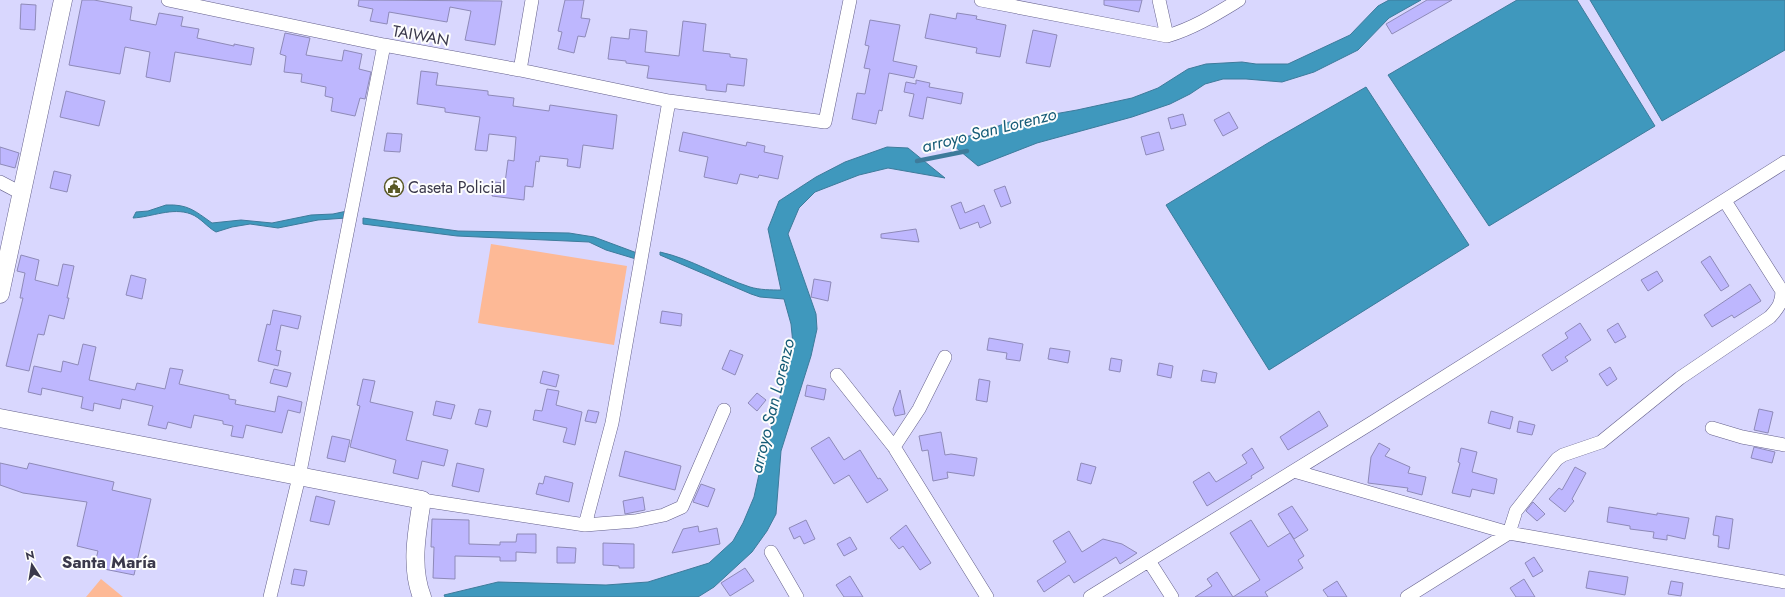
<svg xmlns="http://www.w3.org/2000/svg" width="1785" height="597" font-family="Jost,sans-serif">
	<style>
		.green { fill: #fdb996 }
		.water { fill: #3f98bd; stroke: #3e7b9b }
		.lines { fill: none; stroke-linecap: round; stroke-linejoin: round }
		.stream { stroke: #3e7b9b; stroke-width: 4.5 }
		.building { fill: #beb7fe; stroke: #8e8ab8 }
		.street-casing { stroke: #64608b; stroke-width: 14 }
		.secondary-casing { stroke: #64608b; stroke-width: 19 }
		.street { stroke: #fff; stroke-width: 13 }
		.secondary { stroke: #fff; stroke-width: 18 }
		.labels { text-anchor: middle; stroke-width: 4; stroke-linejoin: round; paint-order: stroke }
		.street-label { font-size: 16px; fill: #3a384b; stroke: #fdfdfd }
		.poi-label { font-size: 16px; fill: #3a384b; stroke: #fdfdfd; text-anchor: start }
		.water-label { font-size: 17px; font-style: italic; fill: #165c77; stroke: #fdfdfd }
		.neighbourhood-label { font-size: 17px; font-weight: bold; fill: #3a384b; stroke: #fdfdfd }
	</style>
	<rect width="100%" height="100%" fill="#d9d7fe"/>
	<path class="green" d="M491 244 627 266 614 345 478 323Z
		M101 579 123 597H86Z"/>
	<path class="water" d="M1389 0H1421L1389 18 1358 50 1314 72 1282 82 1246 79H1223L1205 84 1190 94 1170 104 1132 117 1037 143 978 166 948 141 977 134 1009 122 1077 110 1132 98 1158 88 1188 69 1206 64 1242 62 1256 64H1288L1350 35 1378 6Z
		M1517 0H1577L1655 126 1489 226 1388 75Z
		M1590 0H1785V50L1662 121Z
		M1366 87 1469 245 1269 370 1166 205 1268 143Z
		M887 147 908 148 945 178 888 168 859 175 815 192 799 208 788 234 816 314 817 329 811 356 781 451 776 514 767 531 752 552 714 587 698 597H445L444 595 498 582 606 585 648 582 709 563 733 541 743 523 754 497 763 456 788 370 793 344 791 324 784 299 760 297 751 294 660 255V252C692 259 719 277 750 287 760 290 771 290 781 290L768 229 779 201 816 177 845 162Z
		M166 205C188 204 195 211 212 223L241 220 272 223 311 215 333 214 347 211 346 218 318 220 278 228 250 224 232 227 216 232C207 227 201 218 191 214 172 207 152 217 133 218L136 212 148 211Z
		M363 218 458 231 569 233 594 237 637 253 636 259 606 250 589 242 457 236 363 224Z"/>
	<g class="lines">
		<path class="stream" d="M917 161 967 151"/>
	</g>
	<path class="building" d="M82 0H94L132 7 130 20 156 25 159 13 183 17 181 26 199 29 197 38 234 46V44L254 48 251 65 175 52 170 82 146 77 150 52 125 47 120 74 69 65Z
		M359 0 502 1 495 45 465 40 471 11 450 7 447 22 389 12 387 24 370 21 373 9 358 6Z
		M565 0H584L581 18 590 19 585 37 578 36 574 53 558 49 562 32 558 31Z
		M1104 0H1142L1139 12 1104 5Z
		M1427 0H1452L1392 34 1386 24Z
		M21 4 36 5 35 30 20 29Z
		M957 13 977 16 976 19 1006 25 1000 57 976 53 977 48 925 38 930 14 956 19Z
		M870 20 900 25 893 61 917 66 914 78 889 73 882 111 879 110 876 124 852 119 857 93 865 94 870 69 864 68 869 46 865 45Z
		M683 21 706 24 703 51 730 54V57L747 59 744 86 727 84 726 92 706 90V85L647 78 649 66 626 63V61L608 59 611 37 629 39 630 29 647 31 645 52 679 56Z
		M1033 30 1057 35 1050 67 1026 63Z
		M285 33 310 38 306 55 342 61 344 50 362 54 359 69 371 72 365 99 360 98 355 116 331 111 333 98 325 96 326 87 301 82 302 74 284 72 286 56 280 54Z
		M421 71 438 73 436 85 488 91V95L514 98 513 106 549 111 550 105 617 115 613 149 583 145 580 168 567 166 568 159 540 156 539 162 536 161 533 187 525 186 524 200 492 196 494 182 505 183 508 160 514 161 516 137 489 134 487 151 475 150 480 117 445 112V108L417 104Z
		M916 80 930 83 929 87 963 93 961 104 927 97 923 119 909 116 914 94 904 92 906 82 916 84Z
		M66 91 105 101 99 126 60 117Z
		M1229 112 1238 128 1223 136 1214 120Z
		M1183 114 1186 125 1171 129 1168 118Z
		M683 132 746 146 747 142 765 146 764 152 783 156 778 179 759 175 758 178 740 174 737 184 704 177 708 157 679 151Z
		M1159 132 1164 150 1146 155 1141 137Z
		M387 133 402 134 400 152 384 151Z
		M0 147 19 153 15 168 0 164Z
		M54 171 71 175 67 192 50 188Z
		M1005 186 1011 203 1001 207 994 190Z
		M961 202 965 213 984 205 991 223 980 228 978 222 960 229 951 206Z
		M916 229 919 242 881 238V234Z
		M21 255 39 260 35 280 58 286 63 264 74 266 67 298H69L64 319 49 315 44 335 38 334 29 371 6 366 23 298H20L25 273 17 271Z
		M1710 256 1729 286 1721 291 1701 262Z
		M1657 271 1663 281 1648 291 1641 280Z
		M131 275 146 279 142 299 126 295Z
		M814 279 831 282 828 301 811 297Z
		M1750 284 1761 301 1734 318 1732 315 1712 327 1704 315Z
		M273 310 301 316 298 329 281 325 276 350 281 351 278 366 258 361 267 324 270 325Z
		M662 311 682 314 681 326 660 323Z
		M1580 323 1591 340 1565 357 1568 361 1552 371 1542 355 1568 338 1565 333Z
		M1618 323 1626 337 1615 343 1607 330Z
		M989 338 1023 344 1020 361 1006 359 1007 353 987 350Z
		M83 344 96 347 89 380 135 390 137 383 165 389 170 368 183 370 179 384 229 395V399L236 400 235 404 275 412 278 396 302 402 300 413 288 410 282 433 246 425 243 438 231 436 233 426 223 424V421L194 415 191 428 168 422 166 429 148 425 153 406 122 399 120 409 94 403 93 411 81 408 83 397 42 388 41 395 28 392 34 366 61 372 63 361 78 365Z
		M1050 348 1070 351 1068 363 1048 359Z
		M730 350 743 355 735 375 722 369Z
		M1111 358 1122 360 1120 372 1109 370Z
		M1159 363 1173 366 1171 378 1157 375Z
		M1610 367 1617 379 1607 386 1599 374Z
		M274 369 291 373 287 387 270 383Z
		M1203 370 1217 373 1215 383 1201 381Z
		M543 371 559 375 556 387 540 383Z
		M363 379 375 381 370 402 413 412 406 440 448 450 444 466 422 461 418 479 393 473 396 460 350 447 360 406 357 405Z
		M979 379 990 381 987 402 976 400Z
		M807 385 826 389 824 400 805 396Z
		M547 389 559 391 556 405 582 412 575 445 563 442 567 428 533 420 535 410 542 411Z
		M900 390 905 414 895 416 893 409Z
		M757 393 766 400 757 411 748 403Z
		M436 401 455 405 451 419 433 415Z
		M479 409 491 411 487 427 475 424Z
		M1759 409 1773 412 1768 433 1754 430Z
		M588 410 599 412 596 423 585 421Z
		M1319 411 1328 426 1288 450 1280 437Z
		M1491 411 1513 417 1510 429 1488 423Z
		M1519 421 1535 425 1532 435 1517 432Z
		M941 432 945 455 951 454 977 458 974 476 947 472 948 478 933 481 928 450 922 451 919 436Z
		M332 436 350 440 345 462 327 458Z
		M829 437 844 460 860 450 878 479 880 478 888 490 867 503 849 475 834 484 811 448Z
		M1379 443 1390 449 1385 456 1410 467 1408 473 1426 477 1422 495 1407 491 1408 488 1368 483 1371 457Z
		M1754 447 1775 452 1772 463 1751 458Z
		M1252 448 1264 468 1251 476 1252 478 1207 506 1193 482 1209 472 1216 482 1247 463 1242 455Z
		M1461 448 1477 452 1472 472 1497 479 1494 494 1472 489 1470 497 1452 493 1460 463 1458 462Z
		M625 451 681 466 675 490 619 476Z
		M0 463 27 469 29 463 114 482 112 490 151 499 134 575 94 567 98 551 77 546 87 502 23 493 0 485Z
		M457 463 484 469 479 492 452 486Z
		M1081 463 1096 467 1091 484 1077 480Z
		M1575 467 1586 473 1572 499 1574 501 1565 512 1549 499 1559 488 1562 490Z
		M545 476 573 483 569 502 536 494 539 483 543 484Z
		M701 484 715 489 708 507 693 502Z
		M316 496 335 501 329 525 310 521Z
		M643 497 645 510 625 514 623 501Z
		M1533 502 1545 514 1537 521 1526 511Z
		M1292 506 1308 530 1294 539 1278 514Z
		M1609 507 1657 515V513L1689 518 1685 539 1667 535V540L1653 538 1654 532 1630 529V526L1607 522Z
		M1716 516 1733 519 1729 549 1718 547 1719 536 1713 535Z
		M432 519 469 520V544L500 545V542H516L517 534H536V553L516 552V561H500V557L455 556V579L433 578 434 547H431Z
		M806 520 815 539 804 544 800 536 794 539 789 528Z
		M1251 520 1268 547 1290 533 1304 556 1298 560 1303 568 1265 592 1268 597H1195L1212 586 1207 579 1217 572 1233 597 1260 580 1230 533Z
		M906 525 931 563 920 570 903 546 899 549 890 538Z
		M698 526 699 532 717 528 720 544 672 553 683 529Z
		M1069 531 1082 552 1103 539 1122 544 1137 553 1120 564 1116 557 1074 583 1069 575 1044 592 1037 581 1066 562 1053 541Z
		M850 537 857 549 844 556 837 544Z
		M603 543 634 544V568H619V566L603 565Z
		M557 547 576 548 575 563H557Z
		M1534 557 1543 571 1533 577 1525 563Z
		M745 568 754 581 730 596 721 583Z
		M294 569 307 571 304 586 291 584Z
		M1589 571 1628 577 1625 595 1586 588Z
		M850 576 863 597H844L836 585Z
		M1524 579 1535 597H1516L1510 588Z
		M1337 581 1347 597H1328L1323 590Z
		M1671 581 1683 583 1681 596 1668 594Z"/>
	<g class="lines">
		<g class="street-casing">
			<path id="street" d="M168 0 384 45 520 70 669 101 825 122 850 0
				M981 0 1167 36C1194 28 1216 14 1239 0
				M1159 0 1167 36
				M520 70 532 0
				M0 182 21 193
				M837 375 894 447 987 597
				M1712 428 1742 437 1785 445
				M894 447 919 409 945 357
				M1294 471 1509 533 1785 582
				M422 500 585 525 635 521 664 515 682 507 724 410
				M585 525 612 423 669 101
				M771 552 797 597
				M1149 561 1172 597
				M270 597 299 477 384 45
				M1090 597 1373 422 1785 162
				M1407 597 1509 533 1516 511 1557 459 1563 455 1601 442 1680 378 1770 317C1778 308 1782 303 1782 291L1725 201"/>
		</g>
		<g class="secondary-casing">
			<path id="secondary" d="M0 294 63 0
				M0 418 422 500C417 531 410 567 422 597"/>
		</g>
		<use href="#street" class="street"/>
		<use href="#secondary" class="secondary"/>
	</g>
	<defs>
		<g id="civic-ring" transform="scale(1)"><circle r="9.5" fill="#fdfdfd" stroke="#595825" stroke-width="1.5"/><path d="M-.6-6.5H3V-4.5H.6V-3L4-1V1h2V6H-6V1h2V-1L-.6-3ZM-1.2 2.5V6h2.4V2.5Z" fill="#595825"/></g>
	</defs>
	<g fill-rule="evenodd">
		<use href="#civic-ring" x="394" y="187"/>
	</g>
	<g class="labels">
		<g class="street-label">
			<text transform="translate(421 35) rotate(10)" y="6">TAIWAN</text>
		</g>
		<g class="poi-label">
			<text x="408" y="193">Caseta Policial</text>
		</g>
		<g class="water-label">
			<text transform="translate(989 130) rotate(-14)" y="6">arroyo San Lorenzo</text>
			<text transform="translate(772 406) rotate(-76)" y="6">arroyo San Lorenzo</text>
		</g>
		<g class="neighbourhood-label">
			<text x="109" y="568">Santa María</text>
		</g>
	</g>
	<g transform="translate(32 565) rotate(348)" stroke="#fdfdfd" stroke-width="3" paint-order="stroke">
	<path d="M0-3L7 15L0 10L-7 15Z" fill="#3a384b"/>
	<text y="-6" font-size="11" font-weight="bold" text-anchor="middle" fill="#3a384b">N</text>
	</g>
</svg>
